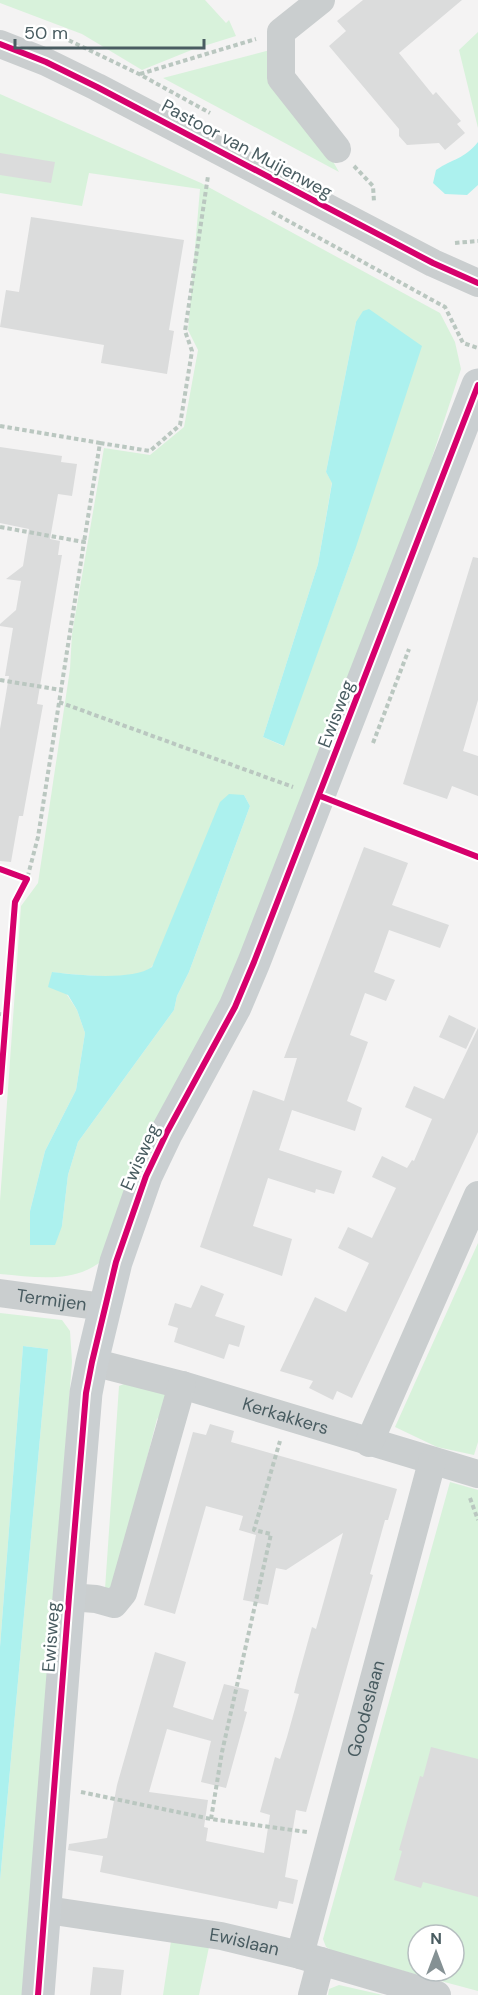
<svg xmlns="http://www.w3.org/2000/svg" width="478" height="1995" font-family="'DM Sans',sans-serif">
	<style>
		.green { fill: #d8f2db; fill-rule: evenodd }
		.water { fill: #acf1ee }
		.building { fill: #dbdcdc }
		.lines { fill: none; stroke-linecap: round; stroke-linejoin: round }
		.path { stroke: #bac7c0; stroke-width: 4; stroke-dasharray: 4.5 3; stroke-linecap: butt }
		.street { stroke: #cacecf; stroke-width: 28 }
		.secondary { stroke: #cacfd1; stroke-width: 33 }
		.cycleway-casing { stroke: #fff; stroke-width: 10 }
		.cycleway { stroke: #d6006c; stroke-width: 6 }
		.labels { text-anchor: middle; stroke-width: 5; stroke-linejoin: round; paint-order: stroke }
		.street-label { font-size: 18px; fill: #495c61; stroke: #fff }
	</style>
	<rect width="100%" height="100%" fill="#f4f3f3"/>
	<path class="green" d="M0 0H205L226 23 229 20 236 36 194 49 142 70 82 34 0 3Z
		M478 32V128L459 50Z
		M270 50 339 172 163 78Z
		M0 94 201 183 440 313 455 342 461 369 423 485 238 971 103 1260C74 1284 36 1277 0 1274V1201L21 906 38 883 70 669 72 634 104 448 150 455 184 427 198 350 188 330 200 189 89 173 82 206 0 193ZM356 322 355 550 283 746 263 737 318 564 332 482 326 472ZM244 795 250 806 189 972 177 996 174 1010 78 1142 68 1175 62 1226 30 1245V1211L45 1151 76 1090 85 1033 77 1010 52 972C74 975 121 979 143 973 156 969 159 950 164 939 186 890 218 843 244 795Z
		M478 1243V1442L474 1455 437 1447 395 1427Z
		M0 1313 62 1320 70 1331 72 1362 23 1995H0V1881L48 1349 23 1346 0 1647Z
		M129 1382 167 1391 169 1408 157 1419 113 1590 105 1589 119 1386Z
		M450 1482 478 1490V1991L336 1953 326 1947 323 1939ZM418 1935H454V1971H418Z
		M171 1941 209 1947 199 1995H163Z
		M339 1985 383 1995H328L329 1989Z"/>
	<path class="water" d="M478 142V185L467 195 445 194 433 183 436 170C454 158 463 160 478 142Z
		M369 309 422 346 355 550 284 746 263 737 318 564 332 483 326 472 356 322 363 311Z
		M229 794 244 795 250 806 189 972 177 996 174 1010 78 1142 68 1175 62 1226 55 1245H30V1211L45 1151 76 1090 85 1033 77 1010 68 995 48 987 52 972C76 975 133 981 152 967L220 802Z
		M23 1346 48 1349 0 1881V1647Z"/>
	<path class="building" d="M363 0H462L399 53 433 95 436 92 461 121 457 124 465 133 445 150 439 143 407 145 399 136V129L329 46 346 31 337 21Z
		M0 153 55 162 51 183 0 175Z
		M31 217 184 240 169 330 174 331 167 374 101 363 104 345 0 327 6 290 19 292Z
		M0 447 62 456 61 462 77 464 72 496 58 494 50 539 60 541 58 555H62L37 704 43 705 23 816H19L11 862 0 861V729L9 676H5L13 628 0 626V624L16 610 21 581 6 579 23 566 29 529 0 523Z
		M473 557 478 558V700L463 751 478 756V796L452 786 447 799 403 784Z
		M364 847 408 863 392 905 449 925 440 948 389 930 374 972 395 980 386 1001 365 993 350 1035 368 1042 347 1101 362 1108 355 1131 292 1110 279 1150 342 1171 334 1194 316 1189 315 1193 268 1178 253 1226 292 1239 282 1276 200 1247 253 1090 284 1101 297 1058H284Z
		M449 1015 476 1028 466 1049 439 1037Z
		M478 1028V1132L352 1398 337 1391 333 1400 309 1388 313 1381 280 1371 315 1297 346 1312 369 1263 338 1248 348 1227 372 1238 396 1188 372 1177 382 1156 407 1168 412 1160 414 1161 432 1119 405 1107 414 1086 444 1099Z
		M201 1285 224 1294 215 1316 245 1326 239 1347 229 1344 224 1359 174 1342 178 1328 168 1325 175 1303 191 1308Z
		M210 1424 234 1431 231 1442 397 1489 388 1520H385L370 1574 373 1575 306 1812 296 1810 285 1877 298 1880 293 1904 279 1901 277 1909 100 1872 103 1856 68 1850 69 1844 107 1838 117 1785 155 1652 186 1662 173 1707 213 1720 224 1684 249 1690 244 1711 247 1712 226 1788 201 1782 211 1741 167 1729 149 1792 208 1800 204 1827 208 1828 206 1841 264 1853 270 1815 260 1812 275 1757 280 1759 287 1737 299 1694 294 1693 297 1681 312 1627 316 1629 343 1533 286 1570 276 1568 268 1605 243 1600 256 1535 239 1530 243 1516 206 1506 175 1614 144 1605 193 1432 206 1435Z
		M431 1747 478 1759V1897L423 1882 421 1888 394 1880 402 1851 399 1850 420 1776 423 1777Z
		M93 1967 124 1970 121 1995H90Z"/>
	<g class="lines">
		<path class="path" d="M62 37 139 74 210 113
			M140 74 256 39
			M354 166 373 186 374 202
			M272 212 445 307 463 343 478 348
			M455 243 478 241
			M0 426 100 443 84 542
			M100 443 150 451 180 425 192 351 185 331 208 176
			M0 527 84 542 61 690
			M0 680 61 690 38 837 27 879
			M59 702 293 787
			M373 743 409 649
			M0 1014 6 1015
			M470 1498 478 1520
			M81 1792 211 1819 307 1832
			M211 1819 222 1752 271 1534 254 1530 280 1441"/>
		<g class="street">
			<path d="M321 0 281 32V78L337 149"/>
			<path d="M0 44 46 62 97 87 433 263 478 283"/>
			<path id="s1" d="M0 1293 104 1307"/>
			<path id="s2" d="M92 1362 182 1385 478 1474"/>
			<path d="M369 1443 478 1195"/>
			<path d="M69 1597 96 1599 114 1604 123 1593 182 1385"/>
			<path id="s3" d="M47 1910 221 1936 300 1955 437 1995"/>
			<path id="s4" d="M300 1955 432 1462"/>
			<path d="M312 1995 321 1961"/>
		</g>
		<path class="secondary" d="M38 1995 69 1597 86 1393 92 1362 116 1262 146 1176 167 1132 235 1007 254 962 478 385"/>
		<g class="cycleway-casing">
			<path id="cycleway" d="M0 44 46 62 97 87 433 263 478 283
				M320 796 478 857
				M0 869 27 879 15 902 0 1092
				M38 1995 69 1597 86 1393 92 1362 116 1262 146 1176 167 1132 235 1007 254 962 478 385"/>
		</g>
		<use href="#cycleway" class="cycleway"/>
	</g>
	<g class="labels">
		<g class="street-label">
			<text transform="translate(247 149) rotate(28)" y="6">Pastoor van Muijenweg</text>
			<text transform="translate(336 714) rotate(-69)" y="6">Ewisweg</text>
			<text transform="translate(140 1157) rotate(-66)" y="6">Ewisweg</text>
			<text dy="6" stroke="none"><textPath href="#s1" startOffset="52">Termijen</textPath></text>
			<text dy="6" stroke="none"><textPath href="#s2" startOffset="201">Kerkakkers</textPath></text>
			<text transform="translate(51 1637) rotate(-86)" y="6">Ewisweg</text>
			<text dy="6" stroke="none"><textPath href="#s4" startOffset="255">Goodeslaan</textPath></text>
			<text dy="6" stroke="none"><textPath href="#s3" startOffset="200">Ewislaan</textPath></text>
		</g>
	</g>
	<g transform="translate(436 1953)"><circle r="28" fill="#ffffff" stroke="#b6bec0" stroke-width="1.5"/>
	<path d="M0-4.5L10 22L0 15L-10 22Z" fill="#859194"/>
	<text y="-9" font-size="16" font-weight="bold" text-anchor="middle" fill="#495c61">N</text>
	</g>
	<path d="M15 39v9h189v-9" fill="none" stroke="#495c61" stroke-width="3"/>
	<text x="24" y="39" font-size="18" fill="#495c61" stroke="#ffffff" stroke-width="4.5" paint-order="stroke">50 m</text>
</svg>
